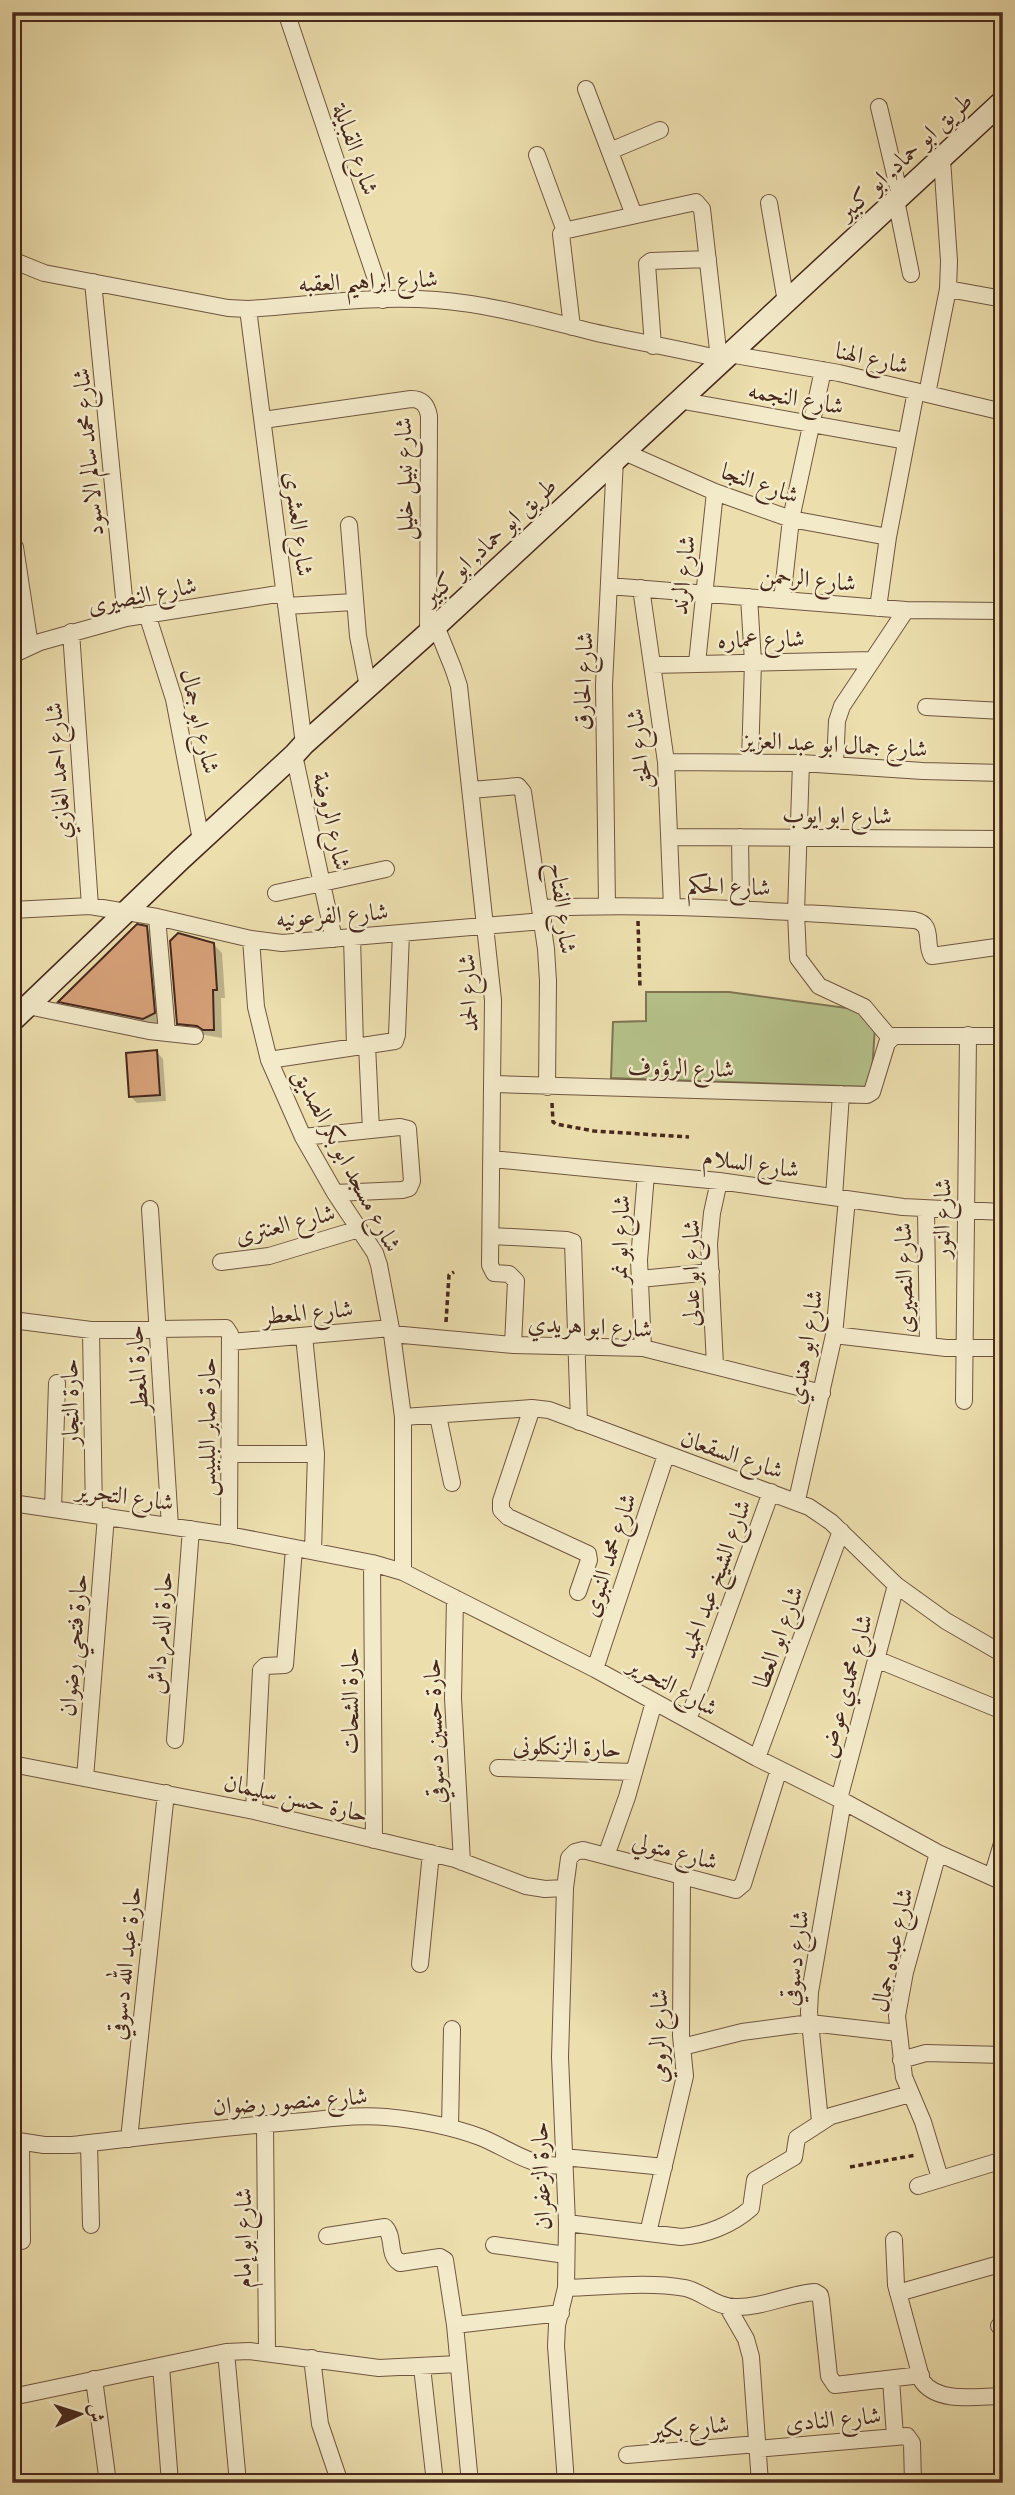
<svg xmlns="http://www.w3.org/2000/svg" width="1015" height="2495" font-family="'Libre Bodoni',Amiri,serif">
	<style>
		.park { fill: #b6c28b; stroke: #7e7554; stroke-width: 2 }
		.shadow { fill: #0003 }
		.building { fill: #d6a077; stroke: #46281d; stroke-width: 2 }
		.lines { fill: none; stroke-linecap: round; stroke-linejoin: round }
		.minor-casing { stroke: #705641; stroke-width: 18 }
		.secondary-casing { stroke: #46281d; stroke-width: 24 }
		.path { stroke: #46281d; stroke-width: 3.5; stroke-dasharray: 5 3.5; stroke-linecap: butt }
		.minor { stroke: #f3eaca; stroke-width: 16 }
		.secondary { stroke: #f3eaca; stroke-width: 21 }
		.labels { text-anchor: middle; stroke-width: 5; stroke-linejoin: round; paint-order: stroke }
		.street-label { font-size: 24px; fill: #46281d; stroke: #f3eaca }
	</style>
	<rect width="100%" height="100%" fill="#ecdead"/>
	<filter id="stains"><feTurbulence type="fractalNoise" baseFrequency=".00286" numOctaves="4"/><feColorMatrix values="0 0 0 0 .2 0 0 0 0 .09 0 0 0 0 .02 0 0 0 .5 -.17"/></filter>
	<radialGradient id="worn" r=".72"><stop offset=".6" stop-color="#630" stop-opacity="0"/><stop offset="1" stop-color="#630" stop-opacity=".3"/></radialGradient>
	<path class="park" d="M646 992H729L876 1012 871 1087 611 1078 613 1022 646 1021Z"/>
	<path class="shadow" d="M146 928 160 941 168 1027 74 1015 61 1002Z
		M213 944 222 953 225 998H221L222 1038 188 1032 179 1023Z
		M157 1052 163 1059 166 1101 137 1103 130 1096Z"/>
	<path class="building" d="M137 924 147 926 155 1013 143 1019 58 1002Z
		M178 933 214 943 217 990H213L214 1030H203L197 1026 177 1024 170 941Z
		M157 1050 160 1095 129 1097 126 1053Z"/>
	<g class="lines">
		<g class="minor-casing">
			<path id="minor" d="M286 12 383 300
				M586 89 634 215
				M879 107 900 196
				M610 151 660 130
				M537 155 565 231
				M896 200 911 274
				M769 203 786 302
				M12 260 44 273 228 308 248 309C310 305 374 295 436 300 490 304 541 319 593 332 636 342 681 349 724 360
				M93 282 126 618
				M948 289 1003 299
				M248 309 304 744
				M572 327 561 234 563 231 696 202 702 209 719 359
				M653 346 647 264 651 261 708 259
				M729 354 839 373 1003 412
				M927 394 948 289 949 261 942 159
				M678 400 906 441
				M263 420 411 399C422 399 427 405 429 416L428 633
				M622 451 715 492 791 519 888 537
				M349 525 358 636 368 687
				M12 544 15 547 30 646
				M609 586 906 610 1003 611
				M641 588 666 762 672 907
				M749 597 753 662 750 761
				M782 600 791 519 823 370
				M286 606 354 602
				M878 608 888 537 916 391
				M147 614 174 699 201 840
				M436 626 453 668 459 686 493 1000 490 1265 494 1273 509 1274 516 1281 513 1345
				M71 632 90 906
				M12 655 40 642 126 618 284 593
				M697 663 715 492
				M652 665 872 660
				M926 707 1003 711
				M294 755 334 939
				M666 762 801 763 923 771 1003 773
				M801 763 796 912 798 958 819 986 864 1007 890 1038
				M835 764 837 721 842 706 906 610
				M471 790 518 786 523 792 546 949 548 981 547 1087
				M670 837 1003 839
				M740 837 741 908
				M276 893 386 869
				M607 905 604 685 615 459
				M541 908C666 902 790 912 914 920 935 924 924 943 932 956L1003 946
				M12 910 90 906 157 917 251 939 282 943 543 921
				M157 917 167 1033
				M352 937 355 1047
				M251 939 256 1007 269 1060 303 1137 335 1193 375 1253 379 1265 392 1334 403 1417V1572
				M28 1006 149 1031 195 1036
				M367 1045 371 1130
				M269 1060 395 1041 397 1035 401 933
				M494 1084 867 1095 872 1092 887 1043 894 1036H1003
				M303 1137 400 1127 408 1129 412 1181 409 1188 402 1190 335 1193
				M492 1159 719 1181 903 1207 1003 1212
				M834 1197 841 1094
				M150 1209 170 1526
				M926 1209 928 1346
				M492 1236 567 1240 573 1242 579 1422
				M221 1262 269 1256 359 1229
				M640 1279 711 1272
				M12 1320 91 1330 226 1328 230 1334 229 1535
				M91 1330 94 1515
				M392 1334 513 1345 643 1348 822 1393
				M834 1335 946 1348H1003
				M304 1336 316 1454 313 1551
				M230 1342 391 1328
				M643 1348 639 1260 646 1174
				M715 1365 709 1244 712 1213 719 1181
				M964 1401 968 1035
				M532 1408 501 1501V1510L508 1517 588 1554 589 1560 578 1592
				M438 1416 452 1483
				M403 1417 532 1408 549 1410 809 1507 831 1522 896 1585 946 1621 1003 1654
				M229 1454H316
				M797 1500 834 1335 847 1199
				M12 1503 229 1535 372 1563 403 1572 595 1669 757 1758 843 1801 938 1853 1003 1882
				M53 1509 57 1383
				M372 1563 374 1840
				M455 1598 453 1698 462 1862
				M876 1659 1003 1711
				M595 1669 666 1455
				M688 1720 771 1492
				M175 1740 191 1529
				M757 1758 841 1531
				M12 1764 254 1811 455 1859 526 1886 545 1889 565 1888
				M498 1768 634 1772
				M85 1778 106 1516
				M839 1799 896 1585
				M254 1811 261 1670 265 1666 285 1665 294 1548
				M938 1853 905 1972 897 2016 904 2077 923 2122 940 2178
				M606 1856 627 1797 654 1702
				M992 1877 1003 1840
				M420 1964 431 1853
				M682 2047 742 2032 810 2023 898 2033
				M901 2060 926 2053 1003 2055
				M820 2121 809 2012 810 1992 843 1801
				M265 2124 267 2353
				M450 2128 452 2029
				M129 2139 166 1793
				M12 2140 44 2145H72C145 2137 217 2128 290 2122 322 2120 354 2114 386 2117 418 2120 450 2126 480 2137 508 2148 532 2169 564 2165
				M21 2142 22 2241
				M89 2143 91 2225
				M564 2157 664 2167
				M918 2186 1003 2160
				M567 2223 681 2237C706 2235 732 2225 751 2208L755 2180 794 2157 797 2138 831 2116 910 2094
				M648 2233 685 2076 681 2036 682 1876
				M327 2236 385 2227C395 2237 387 2255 400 2263L440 2257 445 2260 455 2325 470 2483
				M894 2240 896 2285 922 2381C938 2404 978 2396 1003 2396
				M494 2245 566 2255
				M566 2288C604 2287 647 2281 685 2288 703 2292 716 2307 735 2307 762 2308 788 2294 815 2292L820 2295 821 2300 829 2376 835 2385 921 2375
				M898 2293 1003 2263
				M727 2306 746 2339 751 2357 760 2483
				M455 2325 561 2313
				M999 2326H1003
				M226 2352 238 2483
				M312 2358 320 2424 340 2483
				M161 2366 170 2483
				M422 2367 435 2483
				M94 2379 108 2483
				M891 2379 895 2437
				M12 2397 226 2352 249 2351 379 2368 458 2364
				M757 2449 907 2436 912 2443 913 2483
				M627 2455 757 2444
				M566 2483 556 2346 557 2325 566 2288 567 2223 560 2057 565 1888 569 1858 575 1852 583 1850 736 1890 743 1884 779 1769"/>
		</g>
		<g class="secondary-casing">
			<path id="secondary" d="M12 1021 180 860 294 755 304 744 436 626 1003 101"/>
		</g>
		<path class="path" d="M638 921 640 988
			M552 1103 553 1122 556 1124 594 1131 689 1137
			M446 1322 449 1275 454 1272
			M850 2167 916 2155"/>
		<use href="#minor" class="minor"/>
		<use href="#secondary" class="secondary"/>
	</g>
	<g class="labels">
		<g class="street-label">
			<text transform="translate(356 149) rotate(71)" y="8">شارع القبايلة</text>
			<text transform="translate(905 156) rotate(-43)" y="8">طريق ابو حماد, ابو كبير</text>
			<text transform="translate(368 281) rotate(-2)" y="8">شارع ابراهيم العقبه</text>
			<text transform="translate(872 358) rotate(13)" y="8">شارع الهنا</text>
			<text transform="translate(796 398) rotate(10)" y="8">شارع النجمه</text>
			<text transform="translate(88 452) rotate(-95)" y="8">شارع محمد سالم الاسود</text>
			<text transform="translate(404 479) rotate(-91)" y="8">شارع نبيل خليل</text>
			<text transform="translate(760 483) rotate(19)" y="8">شارع النجا</text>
			<text transform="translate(299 524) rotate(83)" y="8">شارع العشرى</text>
			<text transform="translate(489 541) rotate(-43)" y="8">طريق ابو حماد, ابو كبير</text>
			<text transform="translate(683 575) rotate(-84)" y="8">شارع الرند</text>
			<text transform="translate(808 579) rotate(5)" y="8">شارع الرحمن</text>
			<text transform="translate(142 595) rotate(-11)" y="8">شارع النصيرى</text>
			<text transform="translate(761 639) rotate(-1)" y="8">شارع عماره</text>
			<text transform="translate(583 681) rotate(-88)" y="8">شارع الحارق</text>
			<text transform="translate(200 721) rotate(77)" y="8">شارع ابو جمال</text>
			<text transform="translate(835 744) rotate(3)" y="8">شارع جمال ابو عبد العزيز</text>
			<text transform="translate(639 749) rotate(-97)" y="8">شارع الحق</text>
			<text transform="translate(58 771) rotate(-94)" y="8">شارع احمد الغازي</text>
			<text transform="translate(837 815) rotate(1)" y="8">شارع ابو ايوب</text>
			<text transform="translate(332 821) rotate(77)" y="8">شارع الروضة</text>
			<text transform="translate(729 886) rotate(2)" y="8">شارع الحكم</text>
			<text transform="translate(563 908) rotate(83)" y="8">شارع الفتاح</text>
			<text transform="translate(332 915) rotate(-4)" y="8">شارع الفرعونيه</text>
			<text transform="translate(468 993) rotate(-93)" y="8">شارع الحمد</text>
			<text transform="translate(681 1068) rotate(1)" y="8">شارع الرؤوف</text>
			<text transform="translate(347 1160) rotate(62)" y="8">شارع مسجد ابو بكر الصديق</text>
			<text transform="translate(751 1163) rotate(8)" y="8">شارع السلام</text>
			<text transform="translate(942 1218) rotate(-89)" y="8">شارع النور</text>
			<text transform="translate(285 1224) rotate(-14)" y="8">شارع العنترى</text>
			<text transform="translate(620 1239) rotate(-88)" y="8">شارع ابو نمر</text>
			<text transform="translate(691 1273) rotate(-90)" y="8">شارع ابو عدلى</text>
			<text transform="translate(904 1278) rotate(-91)" y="8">شارع النصيرى</text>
			<text transform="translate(308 1312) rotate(-5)" y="8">شارع المعطر</text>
			<text transform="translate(590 1326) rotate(3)" y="8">شارع ابو هريدي</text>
			<text transform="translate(805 1347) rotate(-80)" y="8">شارع ابو هندي</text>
			<text transform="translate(137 1369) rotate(-94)" y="8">حارة المعطر</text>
			<text transform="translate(70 1402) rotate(-91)" y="8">حارة النجار</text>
			<text transform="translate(207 1427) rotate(-90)" y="8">حارة صابر البلبيس</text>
			<text transform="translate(732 1454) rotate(19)" y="8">شارع السقعان</text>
			<text transform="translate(125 1496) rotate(8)" y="8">شارع التحرير</text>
			<text transform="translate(609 1555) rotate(-72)" y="8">شارع محمد النبوى</text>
			<text transform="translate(715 1579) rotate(-70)" y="8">شارع الشيخ عبد الحميد</text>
			<text transform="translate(160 1633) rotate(-86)" y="8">حارة الدمرداش</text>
			<text transform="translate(778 1637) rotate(-70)" y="8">شارع ابو العطا</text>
			<text transform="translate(73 1645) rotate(-85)" y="8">حارة فتحي رضوان</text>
			<text transform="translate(673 1686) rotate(29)" y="8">شارع التحرير</text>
			<text transform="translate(846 1686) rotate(-75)" y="8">شارع محمدي عوض</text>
			<text transform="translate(350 1701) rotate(-90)" y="8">حارة الشحات</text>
			<text transform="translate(434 1731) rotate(-92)" y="8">حارة حسين دسوقي</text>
			<text transform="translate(567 1747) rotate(2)" y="8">حارة الزنكلونى</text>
			<text transform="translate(296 1798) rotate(13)" y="8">حارة حسن سليمان</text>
			<text transform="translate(675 1851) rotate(15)" y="8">شارع متولي</text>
			<text transform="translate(892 1950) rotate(-78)" y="8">شارع عبده جمال</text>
			<text transform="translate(795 1958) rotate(-83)" y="8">شارع دسوقي</text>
			<text transform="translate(125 1963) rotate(-84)" y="8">حارة عبد الله دسوقي</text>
			<text transform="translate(659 2036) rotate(-90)" y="8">شارع الرومي</text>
			<text transform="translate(290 2101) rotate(-4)" y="8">شارع منصور رضوان</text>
			<text transform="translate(541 2176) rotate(-92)" y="8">حارة الزعفران</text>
			<text transform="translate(243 2238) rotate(-90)" y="8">شارع ابو إمام</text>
			<text transform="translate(833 2419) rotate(-5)" y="8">شارع النادى</text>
			<text transform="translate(690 2427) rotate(-5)" y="8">شارع بكير</text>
		</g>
	</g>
	<rect width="1015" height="2495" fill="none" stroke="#ecdead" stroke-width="42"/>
	<rect x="14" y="14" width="987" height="2467" fill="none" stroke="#46281d" stroke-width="3.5"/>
	<rect x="21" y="21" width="973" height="2453" fill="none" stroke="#46281d" stroke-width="2"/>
	<g transform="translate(80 2414) rotate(86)" stroke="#f3eaca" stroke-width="5" paint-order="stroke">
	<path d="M0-5L12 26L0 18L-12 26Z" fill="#46281d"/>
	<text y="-10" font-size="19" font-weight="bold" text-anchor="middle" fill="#46281d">ش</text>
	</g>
	<rect width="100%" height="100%" filter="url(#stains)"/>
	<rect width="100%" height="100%" fill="url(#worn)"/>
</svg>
